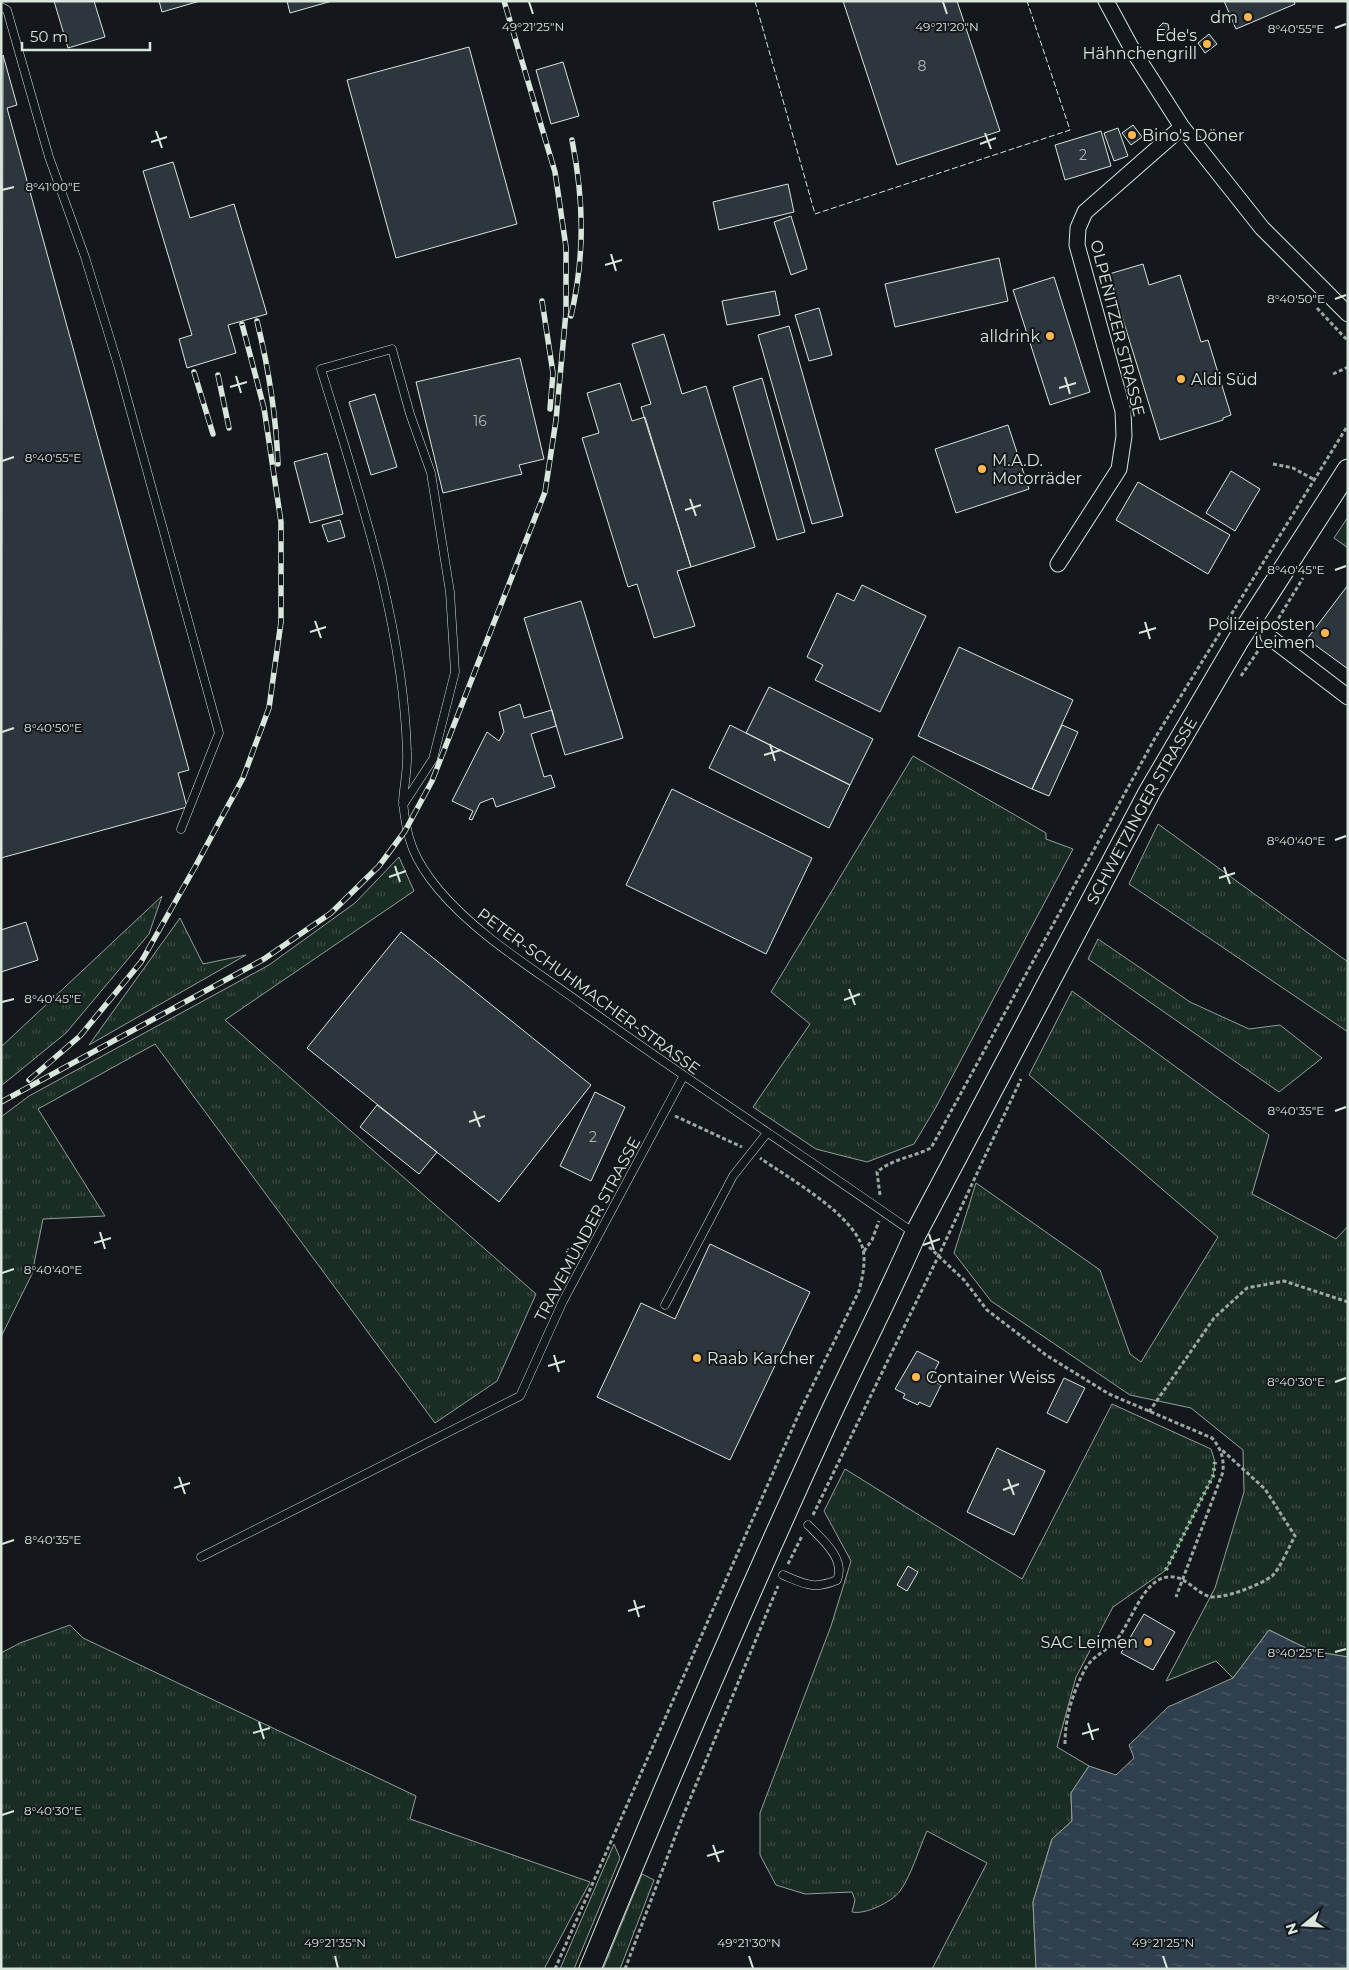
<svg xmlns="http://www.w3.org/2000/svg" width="1349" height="1970" font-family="Montserrat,sans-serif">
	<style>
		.grass { fill: url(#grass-tufts); stroke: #939e99 }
		.water { fill: url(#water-ripples); stroke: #939e99 }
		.building { fill: #2c363c; stroke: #d8e6dc }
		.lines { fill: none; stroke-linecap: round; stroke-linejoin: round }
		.service-casing { stroke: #d8e6dc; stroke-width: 9 }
		.minor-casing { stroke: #d8e6dc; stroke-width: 17 }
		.secondary-casing { stroke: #d8e6dc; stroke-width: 23 }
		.path { stroke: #9da8a2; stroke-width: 3; stroke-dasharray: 4 2.5; stroke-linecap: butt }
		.service { stroke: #14181c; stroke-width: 8 }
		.minor { stroke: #14181c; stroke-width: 15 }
		.secondary { stroke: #14181c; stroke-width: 21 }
		.rail-casing { stroke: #d8e6dc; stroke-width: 5.5 }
		.rail { stroke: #14181c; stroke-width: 4; stroke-dasharray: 11; stroke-linecap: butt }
		.hedge { stroke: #8ac095; stroke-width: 4; stroke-dasharray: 2.5 4; stroke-linecap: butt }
		.fence { stroke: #d8e6dc; stroke-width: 1; stroke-dasharray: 6 2.5; stroke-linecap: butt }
		.ticks { fill: none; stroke: #d8e6dc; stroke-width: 2 }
		.poi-dot { fill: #ffb74d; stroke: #14181c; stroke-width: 2 }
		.labels { text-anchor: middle; stroke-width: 4; stroke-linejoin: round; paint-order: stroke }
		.number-label { font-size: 14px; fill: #adbab4 }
		.poi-label { font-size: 16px; fill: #d8e6dc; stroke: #14181c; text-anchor: end }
		.street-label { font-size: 16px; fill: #d8e6dc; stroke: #14181c }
		.ticks-label { font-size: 12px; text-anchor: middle; fill: #d8e6dc; stroke: #14181c; stroke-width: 4; stroke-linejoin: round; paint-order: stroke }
	</style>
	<defs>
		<pattern id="grass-tufts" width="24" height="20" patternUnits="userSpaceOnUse" patternTransform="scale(1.25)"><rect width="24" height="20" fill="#1a2d24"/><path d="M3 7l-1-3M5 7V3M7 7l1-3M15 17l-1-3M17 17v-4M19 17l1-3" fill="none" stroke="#3b4b43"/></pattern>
		<pattern id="water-ripples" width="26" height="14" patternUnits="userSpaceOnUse" patternTransform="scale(1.25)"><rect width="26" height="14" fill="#2f3f4d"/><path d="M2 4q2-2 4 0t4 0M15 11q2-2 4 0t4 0" fill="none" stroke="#4c5b66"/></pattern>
	</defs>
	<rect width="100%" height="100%" fill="#14181c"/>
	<path class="grass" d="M1348 517V548L1334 538Z
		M913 756 1046 833V839L1073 849 936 1107 914 1144 867 1162 816 1149 753 1107 810 1024 771 992Z
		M1158 824 1348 962V1032L1129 884Z
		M399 857 414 891 225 1020 536 1294 497 1381 435 1423 155 1044 38 1109 105 1216 43 1219 32 1274 1 1337V1117L29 1096 269 965 355 903Z
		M162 896 149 934 66 1033 1 1086V1047Z
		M180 918 203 964 246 955 89 1045Z
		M1098 939 1190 1002 1249 1029 1280 1025 1322 1058 1279 1092 1088 959Z
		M1072 991 1269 1135 1252 1194 1336 1239 1348 1226V1657L1312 1651 1269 1630 1233 1678 1216 1661 1166 1681 1215 1588 1244 1492 1243 1450 1191 1408 1130 1395 991 1301 954 1253 976 1183 1100 1270 1130 1354 1141 1362 1218 1237 1029 1075Z
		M1112 1404 1211 1449 1215 1462 1213 1476 1166 1570 1113 1607 1076 1677 1057 1747 1089 1766 1071 1793 1072 1821 1052 1839 1033 1902 1036 1969H932L987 1863 927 1831C919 1849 911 1876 900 1891 892 1902 865 1915 852 1912L855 1900 852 1892 805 1894 776 1885 760 1855V1813L831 1626 851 1561 824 1511 845 1469 1022 1579Z
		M70 1625 83 1638 416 1796 410 1819 590 1882 544 1969H1V1653L20 1643Z
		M614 1844 620 1858 574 1969H560Z
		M642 1874 654 1880 620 1969H603Z"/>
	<path class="water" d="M1269 1630 1312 1651 1348 1657V1969H1036L1033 1902 1052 1839 1072 1821 1071 1793 1089 1766 1116 1775 1134 1758 1129 1745 1168 1707 1233 1678Z"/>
	<path class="building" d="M54 1H94L105 37 68 48Z
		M159 1H200L162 12Z
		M287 1H332L290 13Z
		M843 1H957L1000 131 897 165Z
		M1224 1H1294L1295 4 1236 29Z
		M1163 23 1168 24 1169 29 1166 33 1161 32 1159 27Z
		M1209 34 1217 44 1205 53 1198 43Z
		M469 47 517 224 396 258 347 80Z
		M3 55 17 105 7 108 189 770 178 773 187 807 1 858Z
		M563 62 579 116 551 124 536 70Z
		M1133 125 1142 137 1131 145 1122 133Z
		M1118 128 1128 156 1114 161 1104 133Z
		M1101 131 1111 166 1065 180 1055 145Z
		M173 162 190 218 234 204 267 314 228 325 236 353 187 368 179 339 192 335 143 171Z
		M788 184 794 212 719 230 713 202Z
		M791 216 807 269 791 275 774 222Z
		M999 258 1008 301 895 327 885 284Z
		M1143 264 1149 285 1180 275 1201 342 1208 340 1231 415 1223 418V420L1160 440 1109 274Z
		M1054 277 1090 392 1050 405 1013 290Z
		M775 291 780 315 727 325 722 301Z
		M819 308 832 355 809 361 795 315Z
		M789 326 843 516 812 524 758 335Z
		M664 334 682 394 706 386 755 547 691 567 641 407 651 404 632 344Z
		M520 358 544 459 519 465 522 474 443 493 416 382Z
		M762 378 805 532 777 540 733 387Z
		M620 383 632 421 645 417 691 567 677 571 695 626 654 638 637 584 628 587 582 438 599 433 587 393Z
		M375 394 397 467 371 475 349 402Z
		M1008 425 1029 489 956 513 935 449Z
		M327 453 343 514 310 523 294 462Z
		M1231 471 1260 489 1235 531 1206 513Z
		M1138 482 1230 535 1208 574 1116 520Z
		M340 520 345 537 328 542 322 525Z
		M862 585 926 616 880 712 815 680 823 665 807 657 837 593 854 601Z
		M1348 585V669L1307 639Z
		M581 601 623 738 565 755 524 618Z
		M959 647 1073 700 1032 789 918 736Z
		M769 687 873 739 850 785 746 733Z
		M520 704 524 718 552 710 556 726 531 734 544 777 551 775 555 787 496 807 493 798 480 803 472 820 469 819 473 811 452 801 487 732 499 741 504 732 499 712Z
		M730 725 850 785 829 828 709 768Z
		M1062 725 1078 732 1049 796 1032 789Z
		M672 789 812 858 766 954 626 885Z
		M26 922 38 960 1 972V930Z
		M401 932 591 1085 499 1202 307 1048Z
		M595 1092 625 1107 591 1181 560 1166Z
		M377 1105 437 1152 419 1174 360 1127Z
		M710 1244 810 1292 730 1460 597 1397 641 1303 675 1319Z
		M917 1351 939 1362 930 1380 941 1385 930 1407 919 1402 918 1405 903 1398 905 1394 895 1389Z
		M1064 1378 1085 1388 1067 1423 1047 1413Z
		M997 1448 1045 1471 1014 1535 967 1512Z
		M908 1566 918 1572 907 1591 897 1585Z
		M1144 1614 1175 1632 1153 1670 1121 1653Z"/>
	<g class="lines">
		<g class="service-casing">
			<path id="service" d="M1 7 7 10 49 157 85 257 118 365 219 733 181 829
				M403 805 433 759 455 672 450 592 431 473 410 414 392 349 321 369C359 494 403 620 407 752 408 768 404 785 403 801 406 839 414 860 439 890 479 937 534 969 583 1005 692 1083 804 1156 914 1233
				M665 1305 733 1176 767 1133
				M201 1557 520 1396 563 1301 683 1077
				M783 1575C805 1584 813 1590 837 1580 846 1559 822 1539 808 1525"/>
		</g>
		<g class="minor-casing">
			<path id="minor" d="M1106 1 1132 49 1182 127 1262 228 1348 314
				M1058 564 1119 469 1124 436 1123 411 1077 245 1078 228 1085 212 1182 127
				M1268 636 1348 697"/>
		</g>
		<g class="secondary-casing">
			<g id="secondary">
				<path id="s1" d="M590 1969C663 1791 739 1614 819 1439 850 1370 885 1304 915 1235L1150 791 1239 639 1348 470"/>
			</g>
		</g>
		<path class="path" d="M1317 308 1348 341
			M1333 374 1348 367
			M1273 464 1293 468 1313 479
			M1275 624 1303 578
			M1241 676 1260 648
			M675 1116 742 1147
			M880 1195 877 1172C892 1159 913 1157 931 1148L1155 738 1348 425
			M929 1247 964 1280 987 1310 1046 1355 1109 1394 1212 1438C1221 1449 1224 1457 1223 1472L1176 1597
			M864 1251 872 1240 879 1221
			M1149 1412 1214 1318 1247 1288 1284 1281 1348 1302
			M813 1515 938 1257 1021 1079
			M788 1564 802 1536
			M1065 1744C1065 1718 1072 1695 1084 1671 1090 1658 1104 1652 1114 1643 1130 1627 1142 1579 1168 1577 1185 1575 1194 1591 1208 1596 1221 1601 1262 1584 1272 1576 1280 1569 1289 1546 1295 1536L1265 1489 1222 1450
			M555 1969 801 1409 859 1291C862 1279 866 1263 863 1249 853 1214 790 1179 760 1158
			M625 1969 681 1821 778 1586"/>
		<use href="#service" class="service"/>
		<use href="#minor" class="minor"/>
		<use href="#secondary" class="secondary"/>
		<g class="rail-casing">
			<path id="rail" d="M542 301 553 373 550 409
				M571 316C585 255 584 201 572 140
				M257 321C269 370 276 414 278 464
				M194 372 213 434
				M218 375 229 428
				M29 1080 80 1036 141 962 195 867 243 778 269 708 281 622V522L264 408 242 324
				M1 1102 264 959 331 913 379 866 405 831 432 781 545 492 556 420 566 312V247L555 172 504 1"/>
		</g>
		<use href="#rail" class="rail"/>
		<path class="hedge" d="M1166 1570 1213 1476 1215 1462"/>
		<path class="fence" d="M755 1 815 214 1070 130 1027 1"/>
	</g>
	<path class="ticks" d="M529 2 533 14M943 2 947 14M1335 28 1346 24M156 131 162 148M985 133 991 149M151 142 167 137M980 144 996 138M2 190 14 187M611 254 616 271M605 265 622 260M1335 299 1346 295M236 376 241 393M1065 377 1070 394M230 387 247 382M1059 388 1076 383M2 461 14 457M690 499 696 516M685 510 701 505M1335 570 1346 566M315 621 321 638M1145 622 1150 639M310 632 326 627M1139 633 1156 628M2 732 14 728M770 744 775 761M764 755 781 750M1335 840 1346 836M395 866 400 882M1224 867 1230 884M389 877 406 871M1219 878 1235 873M849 989 855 1005M844 1000 860 994M2 1002 14 999M474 1111 480 1127M1335 1111 1346 1107M469 1122 485 1116M100 1232 105 1249M929 1234 934 1250M94 1243 111 1238M923 1245 940 1239M2 1273 14 1269M554 1355 559 1372M548 1366 565 1361M1335 1382 1346 1378M179 1477 185 1494M1008 1479 1014 1495M174 1488 190 1483M1003 1490 1019 1484M2 1544 14 1540M634 1600 639 1617M628 1611 645 1606M1335 1652 1346 1649M259 1722 264 1739M1088 1723 1093 1740M253 1733 270 1728M1082 1734 1099 1729M2 1815 14 1811M713 1845 719 1862M707 1856 724 1851M335 1956 338 1968M749 1956 753 1968M1163 1956 1167 1968"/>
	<g class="poi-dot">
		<circle cx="1248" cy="17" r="5"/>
		<circle cx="1207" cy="44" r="5"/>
		<circle cx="1132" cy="135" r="5"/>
		<circle cx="1050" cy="336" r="5"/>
		<circle cx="1181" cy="379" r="5"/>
		<circle cx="982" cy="469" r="5"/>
		<circle cx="1325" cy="633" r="5"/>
		<circle cx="697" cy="1358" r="5"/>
		<circle cx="916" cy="1377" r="5"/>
		<circle cx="1148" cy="1642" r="5"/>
	</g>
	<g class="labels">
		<g class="number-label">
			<text x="922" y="71">8</text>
			<text x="1083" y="160">2</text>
			<text x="480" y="426">16</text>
			<text x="593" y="1142">2</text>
		</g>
		<g class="poi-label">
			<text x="1238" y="23">dm</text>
			<text x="1197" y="41">Ede's<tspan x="1197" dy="18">Hähnchengrill</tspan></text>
			<text x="1142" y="141" text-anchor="start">Bino's Döner</text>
			<text x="1040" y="342">alldrink</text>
			<text x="1191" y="385" text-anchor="start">Aldi Süd</text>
			<text x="992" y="466" text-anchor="start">M.A.D.<tspan x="992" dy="18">Motorräder</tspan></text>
			<text x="1315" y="630">Polizeiposten<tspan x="1315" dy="18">Leimen</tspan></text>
			<text x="707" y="1364" text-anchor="start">Raab Karcher</text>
			<text x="926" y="1383" text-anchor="start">Container Weiss</text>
			<text x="1138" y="1648">SAC Leimen</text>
		</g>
		<g class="street-label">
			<text transform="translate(1118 328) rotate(76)" y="6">OLPENITZER STRASSE</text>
			<text dy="6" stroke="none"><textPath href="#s1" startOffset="1284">SCHWETZINGER STRASSE</textPath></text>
			<text transform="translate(589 991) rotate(36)" y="6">PETER-SCHUHMACHER-STRASSE</text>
			<text transform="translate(587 1229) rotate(-62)" y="6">TRAVEMÜNDER STRASSE</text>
		</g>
	</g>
	<g class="ticks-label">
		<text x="533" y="31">49°21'25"N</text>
		<text x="947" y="31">49°21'20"N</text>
		<text x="1296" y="33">8°40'55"E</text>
		<text x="53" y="191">8°41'00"E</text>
		<text x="1296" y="303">8°40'50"E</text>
		<text x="53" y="462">8°40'55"E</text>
		<text x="1296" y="574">8°40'45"E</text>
		<text x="53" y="732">8°40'50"E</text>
		<text x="1296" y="845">8°40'40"E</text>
		<text x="53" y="1003">8°40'45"E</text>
		<text x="1296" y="1115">8°40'35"E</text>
		<text x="53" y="1274">8°40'40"E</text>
		<text x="1296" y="1386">8°40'30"E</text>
		<text x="53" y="1544">8°40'35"E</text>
		<text x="1296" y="1657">8°40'25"E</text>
		<text x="53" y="1815">8°40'30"E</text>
		<text x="335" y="1947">49°21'35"N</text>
		<text x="749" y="1947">49°21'30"N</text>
		<text x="1163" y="1947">49°21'25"N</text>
	</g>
	<rect width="1349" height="1970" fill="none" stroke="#d8e6dc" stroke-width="5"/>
	<g transform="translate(1304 1925) rotate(252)" stroke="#14181c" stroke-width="4" paint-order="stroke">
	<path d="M0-4L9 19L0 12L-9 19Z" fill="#d8e6dc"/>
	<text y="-8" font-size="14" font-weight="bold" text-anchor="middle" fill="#d8e6dc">N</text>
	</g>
	<path d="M22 42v8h128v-8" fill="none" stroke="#d8e6dc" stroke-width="2.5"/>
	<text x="30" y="42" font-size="15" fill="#d8e6dc" stroke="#14181c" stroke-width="4" paint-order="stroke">50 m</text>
</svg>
